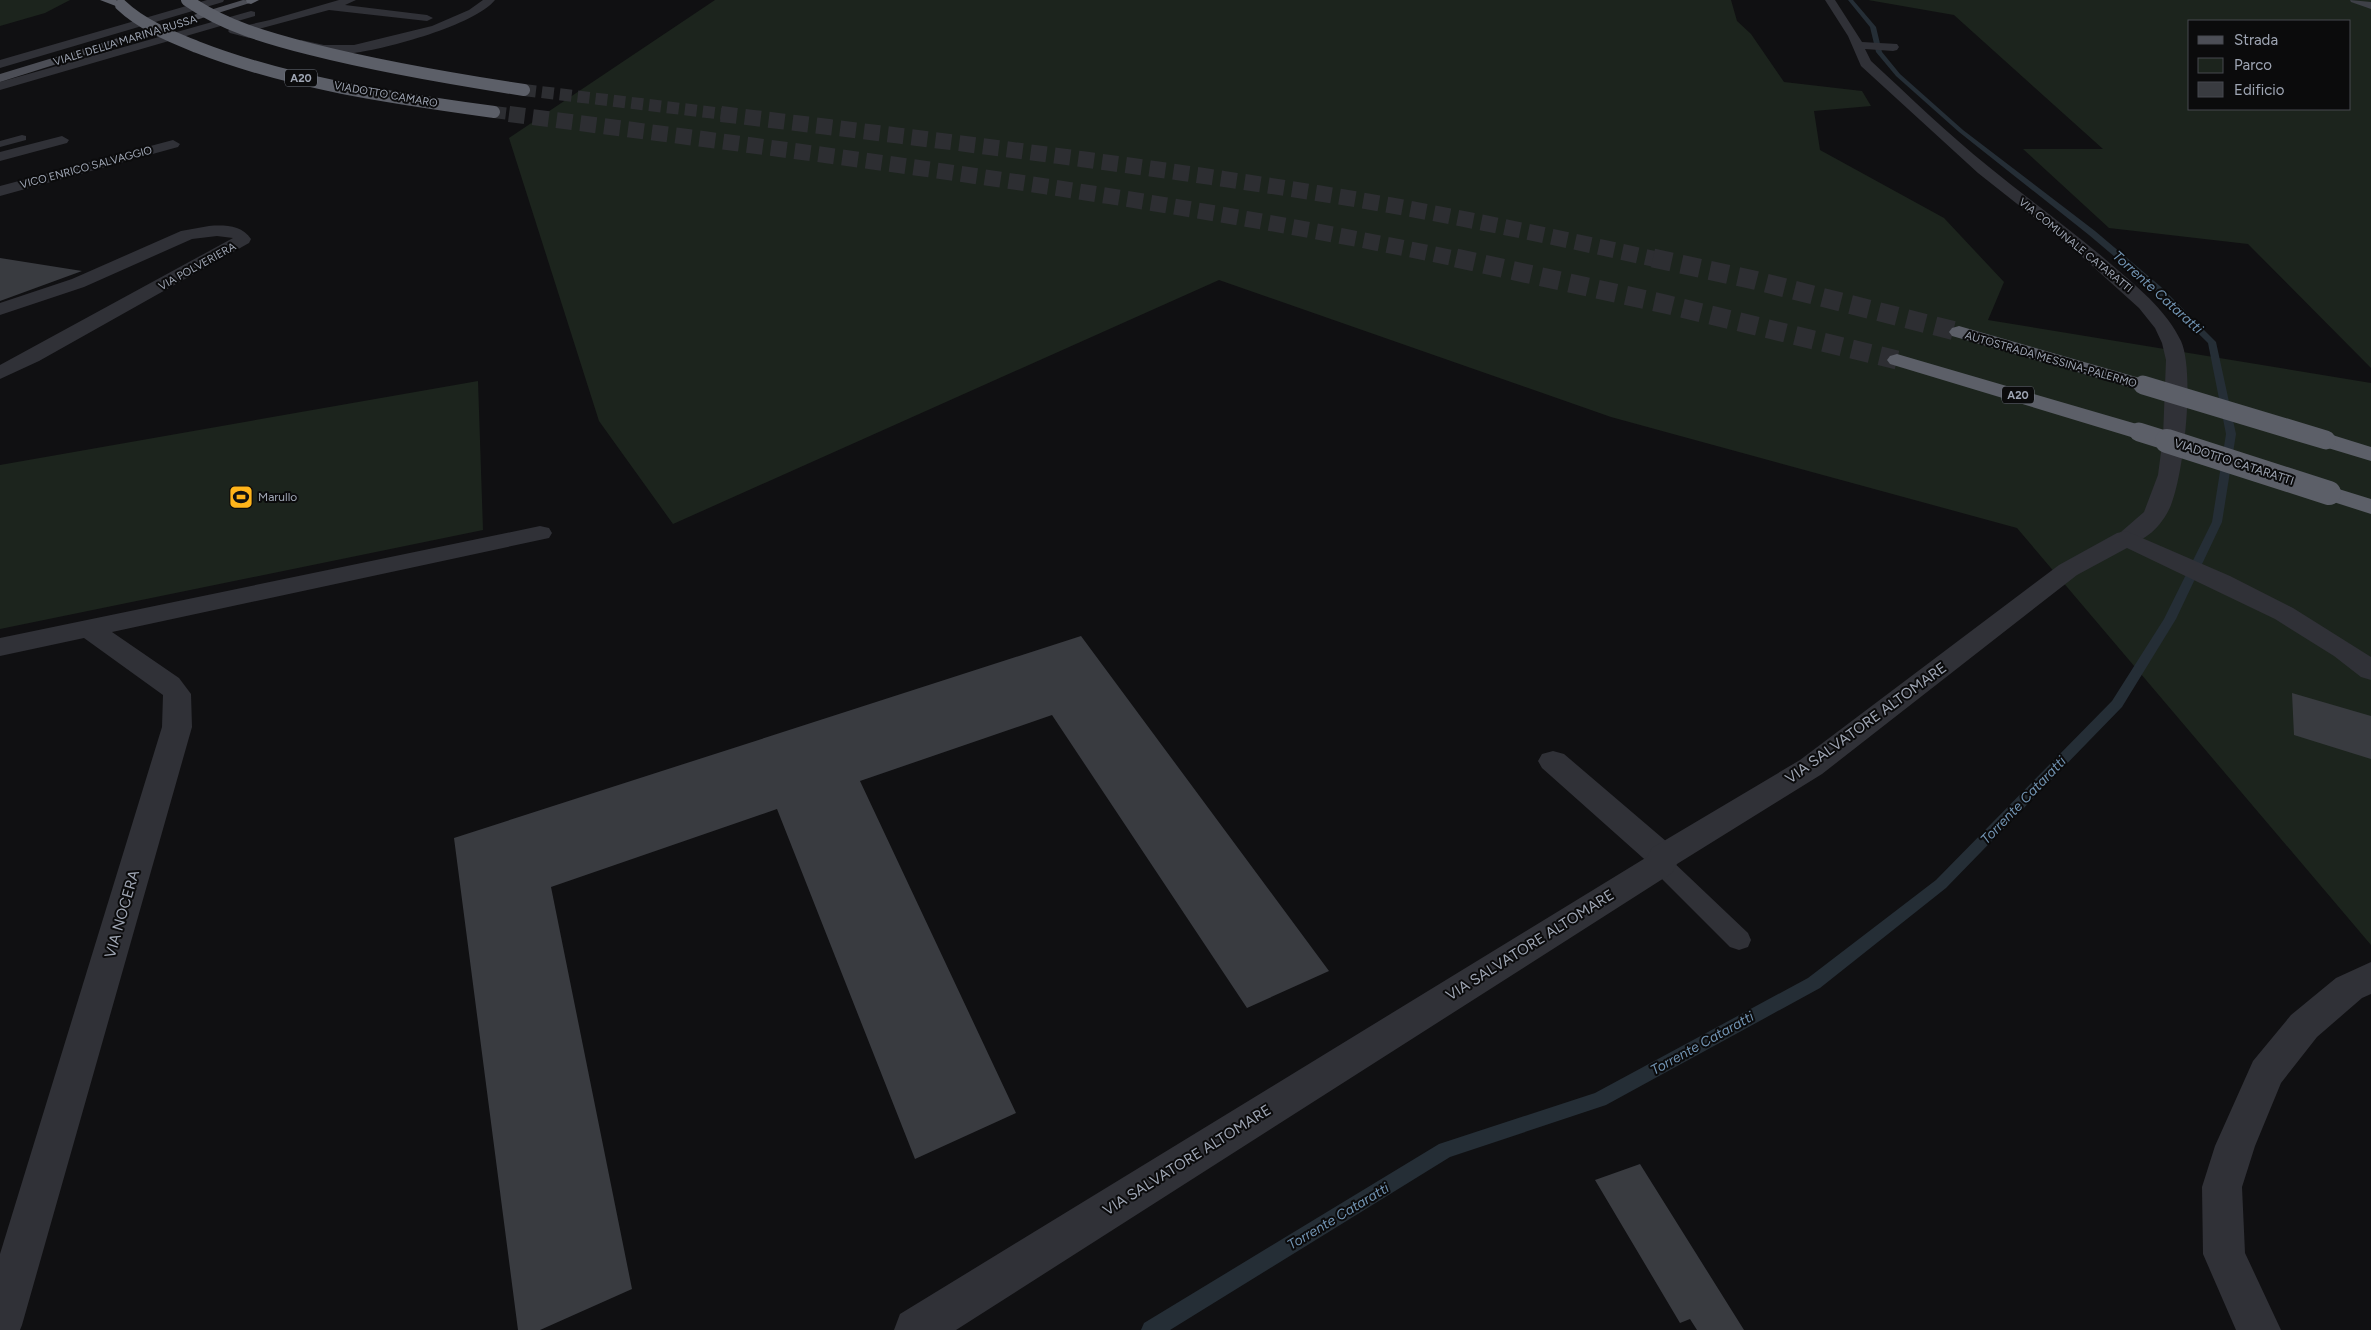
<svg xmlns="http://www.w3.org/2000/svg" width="2371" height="1330" font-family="Figtree,sans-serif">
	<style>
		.green { fill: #1c241d; fill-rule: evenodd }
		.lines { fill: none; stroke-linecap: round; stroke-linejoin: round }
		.stream { fill: #252e36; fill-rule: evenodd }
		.building { fill: #393b40 }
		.motorway-tunnel-far2 { stroke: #2d2e32; stroke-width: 12; stroke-dasharray: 12 6; stroke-linecap: butt }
		.motorway-tunnel-far1 { stroke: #2d2e32; stroke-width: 16; stroke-dasharray: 16 8; stroke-linecap: butt }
		.motorway-tunnel { stroke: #2d2e32; stroke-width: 19; stroke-dasharray: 19 10; stroke-linecap: butt }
		.service { fill: #303137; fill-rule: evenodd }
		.minor { fill: #303137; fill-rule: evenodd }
		.tertiary { fill: #303137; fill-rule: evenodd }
		.secondary { fill: #3e4047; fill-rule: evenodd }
		.primary { fill: #4c4e56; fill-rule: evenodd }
		.motorway { fill: #5c5f68; fill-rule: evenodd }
		.motorway-bridge-far2 { stroke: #5c5f68; stroke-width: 12 }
		.motorway-bridge-far1 { stroke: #5c5f68; stroke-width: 19 }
		.motorway-bridge { stroke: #5c5f68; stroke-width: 24 }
		.labels { text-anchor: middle; stroke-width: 4; stroke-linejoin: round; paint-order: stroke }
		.far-street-label { font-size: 11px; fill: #9fa6b4; stroke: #0b0b0c }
		.shield { fill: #0b0b0c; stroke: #737882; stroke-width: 1 }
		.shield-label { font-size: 11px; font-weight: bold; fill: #9fa6b4 }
		.street-label { font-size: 12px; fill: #9fa6b4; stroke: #0b0b0c }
		.poi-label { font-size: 12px; fill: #9fa6b4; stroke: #0b0b0c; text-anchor: start }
		.water-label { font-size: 14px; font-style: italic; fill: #7294b3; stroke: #0b0b0c }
		.near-street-label { font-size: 15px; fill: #9fa6b4; stroke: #0b0b0c }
	</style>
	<rect width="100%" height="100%" fill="#101012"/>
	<path class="green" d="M0 0H70L45 13 0 26Z
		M715 0H1731L1737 21 1751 34 1784 82 1862 91 1871 106 1814 111 1820 150 1944 218 2004 282 1988 320 2371 383V945L2017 528 1611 417 1219 280 673 524 599 421 509 138Z
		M1868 0H2371V368L2248 244 2109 228 2023 149H2103L1954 15ZM2190 21H2350V109H2190Z
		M478 381 483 530 0 629V465Z"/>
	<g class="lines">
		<path class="stream" d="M1848 0H1853L1876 27 1882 52 1900 74 1963 130 2095 231 2160 286 2216 342 2236 434 2222 522 2176 619 2122 707 1946 888 1820 988 1606 1105 1450 1157 1170 1330H1141L1144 1323 1439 1144 1595 1093 1808 978 1936 880 2112 701 2164 619 2212 522 2226 434 2208 343 2154 290 2089 235 1959 132 1896 76 1876 52 1870 27Z"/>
	</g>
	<path class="building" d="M0 258 82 271 0 301Z
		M1081 636 1329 971 1247 1008 1052 715 860 781 1016 1113 915 1159 777 809 551 887 632 1289 540 1330H518L454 838Z
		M2292 693 2371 716V759L2294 735Z
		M1640 1164 1744 1330H1697L1690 1319 1680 1323 1595 1180Z"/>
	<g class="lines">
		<path class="motorway-tunnel-far2" d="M524 90 732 115
			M494 112 518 115"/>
		<path class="motorway-tunnel-far1" d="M509 114C827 155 1147 194 1462 260
			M721 114C920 138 1119 162 1317 193 1432 211 1546 235 1659 260"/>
		<path class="motorway-tunnel" d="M1456 258 1665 304 1897 360
			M1653 258 1754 280 1959 332"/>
		<path class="service" d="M22 135 26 136V140L0 147V141Z
			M1661 855 1669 858 1748 933 1751 940 1748 947 1739 950 1730 947 1653 870 1649 864 1653 858Z"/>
		<path class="minor" d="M207 0H224L223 2 0 68V60Z
			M339 0H356L345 5 427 15 433 18 427 21 329 10 251 31 255 34 249 38 230 33 228 31 230 29 270 20Z
			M483 0H495C475 25 386 49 354 53 334 55 315 51 297 47L295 44 301 40 324 45H354L432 26 469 10Z
			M1825 0H1835L1862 42 1897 44 1899 47 1897 50 1893 51 1865 49 1871 61C1910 97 1948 134 1989 167 2032 202 2077 234 2119 271 2143 292 2167 312 2181 341 2195 372 2184 473 2171 505 2163 525 2141 549 2117 543L2114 538 2144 512 2158 475 2163 437 2166 360 2162 343 2155 328 2139 308 2069 245 1978 173 1861 66 1848 36Z
			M251 11 255 12V16L0 90V82Z
			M62 136 69 140 67 143 0 161V152Z
			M173 140 180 144 178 147 0 196V186Z
			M209 226C224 225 242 225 251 239L249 243 39 361 0 379V365L233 238 217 236 192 239 84 287 0 315V303L72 279 181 231Z
			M540 526 549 528 552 533 549 538 112 632 179 678 191 694 192 727 22 1325 20 1330H0V1254L162 727 163 695 84 638 0 656V638Z
			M1553 751 1564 754 1674 848 1679 857 1674 866 1663 869 1652 866 1542 768 1538 761 1542 754Z"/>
		<path class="tertiary" d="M2126 531 2230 576 2293 608 2371 657V680L2361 677 2334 656 2275 619 2127 548 2077 575 1822 774 1677 864 1672 873 956 1330H894L900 1314 1647 857 1652 848 1800 760 2059 565 2117 533Z
			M2371 962V994L2362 998 2317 1037 2281 1083 2255 1146 2242 1187 2245 1253 2281 1330H2236L2203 1254 2202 1187 2215 1146 2253 1061 2291 1015 2336 978Z"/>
		<path class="secondary" d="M2350 0 2371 2V9L2351 2Z"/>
		<path class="primary" d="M243 0 256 1 0 82V74Z"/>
		<path class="motorway" d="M100 0H116L127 5 121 8Z
			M246 0H259L251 4 247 3Z
			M1959 326 2150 381 2153 385 2150 389 2143 391 1952 336 1949 332 1952 328Z
			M1897 354 2147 427 2150 432 2147 437 2139 439 2131 437 1890 364 1887 360 1890 356Z
			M2326 433 2371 447V461L2318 445 2315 440 2318 435Z
			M2329 486 2371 499V514L2321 498 2317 493 2321 488Z"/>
		<path class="motorway-bridge-far2" d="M187 0C224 26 267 38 310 49 381 67 452 79 524 90
			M121 5C142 25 170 36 197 47 292 84 394 98 494 112"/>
		<path class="motorway-bridge-far1" d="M2143 385 2326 440
			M2139 432 2171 442"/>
		<path class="motorway-bridge" d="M2167 441 2329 493"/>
	</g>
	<defs>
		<g id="stadium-square" transform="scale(1.25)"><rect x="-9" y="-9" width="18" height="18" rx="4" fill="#ffb41a" stroke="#0b0b0c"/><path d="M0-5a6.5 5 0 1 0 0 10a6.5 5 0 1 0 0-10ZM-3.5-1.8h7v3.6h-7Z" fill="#111"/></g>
	</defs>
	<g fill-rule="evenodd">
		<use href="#stadium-square" x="241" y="497"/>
	</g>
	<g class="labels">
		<g class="far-street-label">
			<text transform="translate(125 40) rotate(-17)" y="4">VIALE DELLA MARINA RUSSA</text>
			<text transform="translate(386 94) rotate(10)" y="4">VIADOTTO CAMARO</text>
			<text transform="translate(86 167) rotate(-15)" y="4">VICO ENRICO SALVAGGIO</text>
			<text transform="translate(2076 245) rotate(39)" y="4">VIA COMUNALE CATARATTI</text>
			<text transform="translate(197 266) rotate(-29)" y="4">VIA POLVERIERA</text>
			<text transform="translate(2051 359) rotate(16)" y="4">AUTOSTRADA MESSINA-PALERMO</text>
		</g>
		<g class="shield">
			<rect x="285" y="69.5" width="32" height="17" rx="4"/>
			<rect x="2002" y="386.5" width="32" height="17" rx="4"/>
		</g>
		<g class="shield-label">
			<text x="301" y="82">A20</text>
			<text x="2018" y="399">A20</text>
		</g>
		<g class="street-label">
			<text transform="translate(2234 462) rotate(18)" y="4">VIADOTTO CATARATTI</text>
		</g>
		<g class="poi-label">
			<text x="258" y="501">Marullo</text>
		</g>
		<g class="water-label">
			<text transform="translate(2158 292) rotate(42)" y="5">Torrente Cataratti</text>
			<text transform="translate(2023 800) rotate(-46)" y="5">Torrente Cataratti</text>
			<text transform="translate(1702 1043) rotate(-29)" y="5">Torrente Cataratti</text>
			<text transform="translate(1338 1216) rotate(-31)" y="5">Torrente Cataratti</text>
		</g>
		<g class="near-street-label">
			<text transform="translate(1866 723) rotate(-36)" y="5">VIA SALVATORE ALTOMARE</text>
			<text transform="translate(122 914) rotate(-74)" y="5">VIA NOCERA</text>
			<text transform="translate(1530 945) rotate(-32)" y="5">VIA SALVATORE ALTOMARE</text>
			<text transform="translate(1187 1160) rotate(-32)" y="5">VIA SALVATORE ALTOMARE</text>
		</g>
	</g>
	<rect x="2188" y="20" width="162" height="90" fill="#0b0b0c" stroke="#46494f"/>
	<rect x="2198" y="36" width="25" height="8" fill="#4c4e56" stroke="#46494f"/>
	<text x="2234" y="45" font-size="15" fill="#9fa6b4">Strada</text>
	<rect x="2198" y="58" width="25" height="15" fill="#1c241d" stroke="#46494f"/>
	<text x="2234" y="70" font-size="15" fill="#9fa6b4">Parco</text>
	<rect x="2198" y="82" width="25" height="15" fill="#393b40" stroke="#46494f"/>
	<text x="2234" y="95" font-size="15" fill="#9fa6b4">Edificio</text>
</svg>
